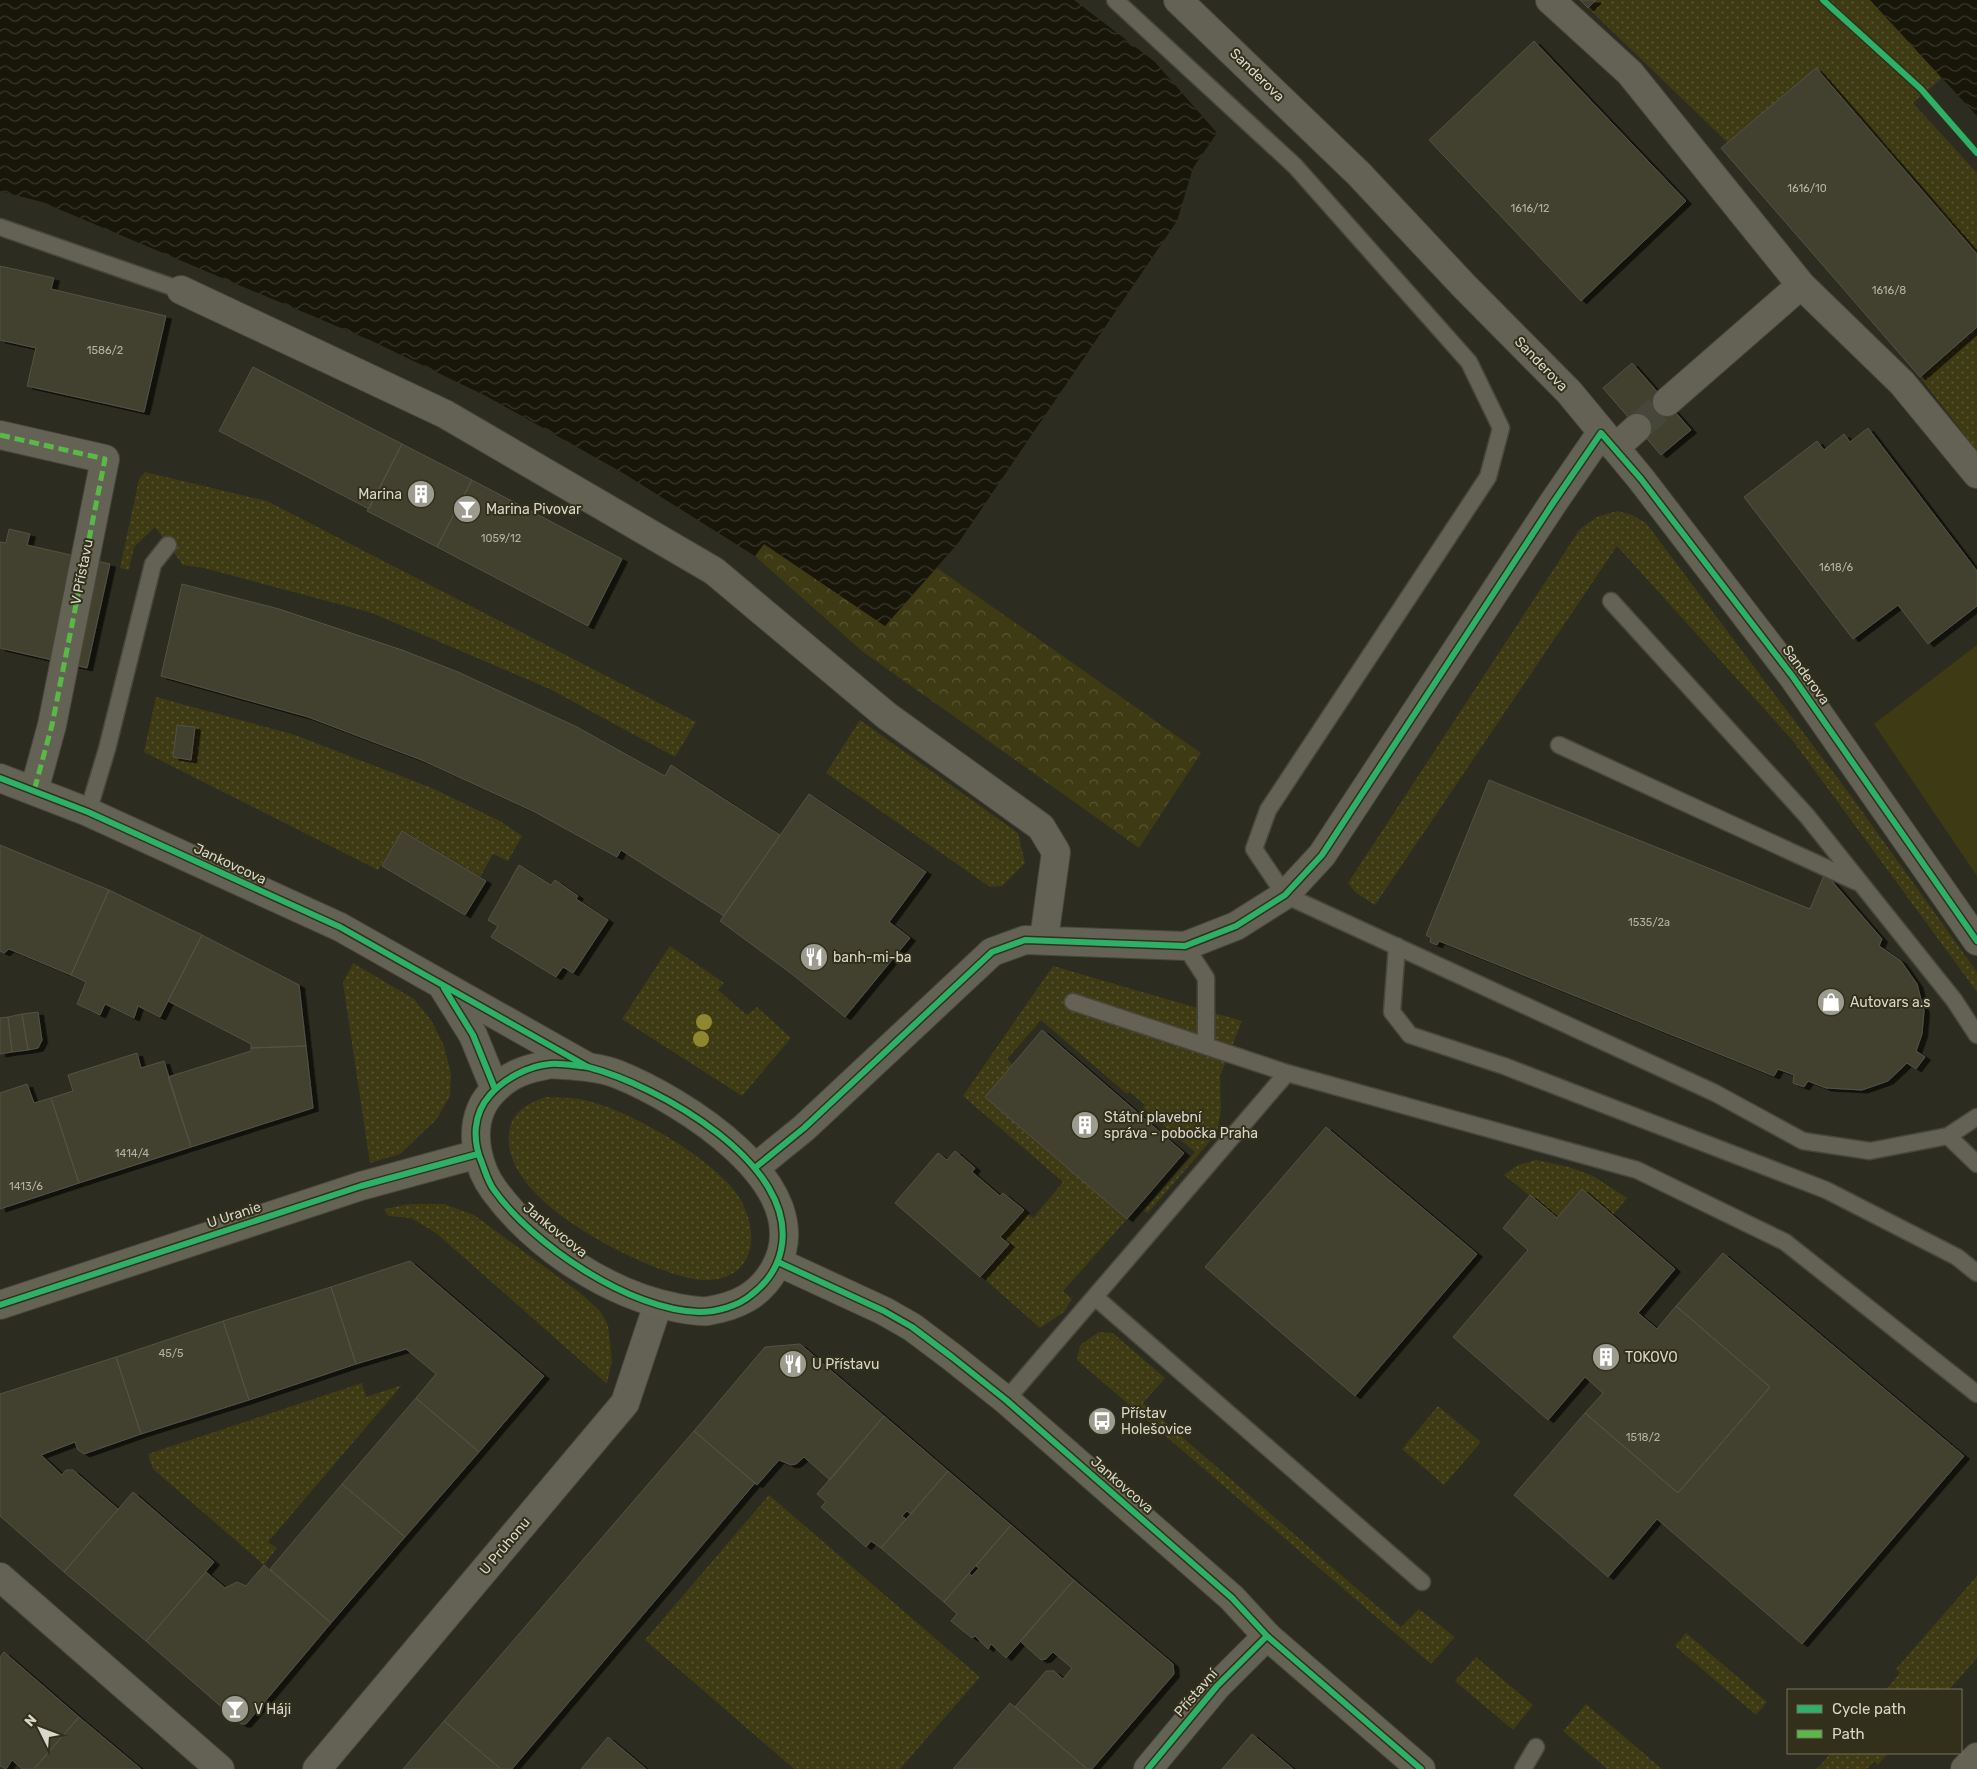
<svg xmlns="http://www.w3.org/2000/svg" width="1977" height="1769" font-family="Rubik,sans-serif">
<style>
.grass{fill:url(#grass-dots);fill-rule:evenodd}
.forest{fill:url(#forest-crowns)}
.park{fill:#3e3a13}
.water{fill:url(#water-waves)}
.building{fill:#43412f;stroke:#525248;filter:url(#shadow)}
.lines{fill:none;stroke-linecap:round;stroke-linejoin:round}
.street-tunnel{stroke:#47463a;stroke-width:28;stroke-dasharray:28 14;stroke-linecap:butt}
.lane-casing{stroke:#48473c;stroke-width:19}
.street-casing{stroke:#48473c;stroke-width:30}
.secondary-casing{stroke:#48473c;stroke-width:30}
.lane{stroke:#636255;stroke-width:16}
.street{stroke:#636255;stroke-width:28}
.secondary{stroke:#656354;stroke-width:28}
.quiet{stroke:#58b947;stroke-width:5;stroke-dasharray:10 5;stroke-linecap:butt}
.cycleway-casing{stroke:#32301b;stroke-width:9}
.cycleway{stroke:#2db169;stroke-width:6}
.tree{fill:#8f8630}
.labels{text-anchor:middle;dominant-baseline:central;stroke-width:4;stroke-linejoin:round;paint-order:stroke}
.number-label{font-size:11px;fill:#b3b2a4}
.street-label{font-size:14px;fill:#d8d7cb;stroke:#32301b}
.poi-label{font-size:14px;fill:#d8d7cb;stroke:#32301b;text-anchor:start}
</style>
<defs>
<pattern id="grass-dots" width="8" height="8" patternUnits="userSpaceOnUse" patternTransform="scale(1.25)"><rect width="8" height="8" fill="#3e3a13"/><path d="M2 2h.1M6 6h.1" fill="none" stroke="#595634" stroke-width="1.8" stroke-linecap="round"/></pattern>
<pattern id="forest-crowns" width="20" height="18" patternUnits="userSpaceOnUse" patternTransform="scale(1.25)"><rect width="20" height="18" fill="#3e3a13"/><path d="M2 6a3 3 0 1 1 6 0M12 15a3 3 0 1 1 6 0" fill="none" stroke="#595634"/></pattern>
<pattern id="water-waves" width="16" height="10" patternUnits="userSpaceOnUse" patternTransform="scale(1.25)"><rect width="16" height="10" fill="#171608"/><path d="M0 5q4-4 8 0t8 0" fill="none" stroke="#38372b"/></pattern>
<filter id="shadow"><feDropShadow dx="5.5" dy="3" stdDeviation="0" flood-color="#0009"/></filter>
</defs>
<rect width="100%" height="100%" fill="#2d2c20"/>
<path class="grass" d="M1596 0H1870L1942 78 1913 103 1977 173V254L1816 68 1728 143 1588 8Z
M1977 327V451L1920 377Z
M145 472 267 501 696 722 675 757 550 689 372 613 204 568 183 565 155 527 134 547 129 570 120 568 139 479Z
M1617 511 1632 515 1646 523 1851 796 1977 972V992L1793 741 1617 546 1375 905 1356 893 1348 883 1580 529 1597 517Z
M156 697 295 735 432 788 500 821 522 836 508 861 493 854 480 877 403 832 378 870 144 752ZM177 725 195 727 191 760 173 757Z
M860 720 1018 833 1025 863 1002 886 990 887 826 773Z
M670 946 724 983 718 990 747 1015 757 1007 791 1038 742 1096 622 1019Z
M353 963 414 999 431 1020 444 1046 451 1074 450 1096 436 1120 400 1154 370 1163 343 983Z
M1053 966 1242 1021 1220 1076 1221 1110 1217 1133 1148 1213 1144 1211 1195 1152 1143 1108 1145 1105 1130 1092 1127 1094 1041 1020 1007 1059 1013 1065 985 1097 1127 1219 1063 1291 1072 1299 1064 1312 1040 1328 981 1276 1009 1245 1000 1237 1024 1210 1033 1218 1063 1182 963 1096Z
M546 1097C558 1098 572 1097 584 1100 629 1110 705 1154 734 1190 755 1216 763 1266 722 1278 706 1283 686 1278 671 1273 621 1256 501 1197 509 1133 511 1112 528 1103 546 1097Z
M1536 1160 1569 1167 1593 1176 1627 1198 1612 1216 1557 1218 1504 1175 1518 1165Z
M409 1204H444L474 1215 579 1292 600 1311 608 1325 612 1360 607 1384 436 1233 411 1218 388 1216 384 1209Z
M1099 1332 1113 1333 1165 1378 1143 1403 1401 1627 1419 1609 1455 1637 1431 1664 1077 1360 1080 1345Z
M362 1383 366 1397 402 1385 268 1542 277 1548 264 1565 153 1469 148 1454Z
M1438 1406 1481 1442 1444 1485 1402 1449Z
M769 1495 980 1677 900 1769H794L645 1640Z
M1977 1576V1658L1949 1690H1886L1900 1673 1896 1669Z
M1686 1633 1767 1702 1756 1715 1675 1646Z
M1476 1657 1533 1705 1513 1730 1455 1681Z
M1586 1704 1662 1769H1607L1563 1731Z
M1831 1753H1888L1878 1765 1874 1761 1867 1769H1817Z"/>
<path class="forest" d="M764 544 885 626 937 568 1201 753 1139 848 862 651 755 556Z"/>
<path class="park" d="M1977 645V876L1874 724Z"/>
<path class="water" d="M0 0H1074L1155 62 1217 133 1193 168 1177 221 959 542 885 626 764 544 755 556 623 473 486 396 372 341 42 202 0 191Z
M1870 0H1977V116Z"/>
<path class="building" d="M1580 0H1596L1588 8Z
M1534 41 1686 201 1581 301 1429 140Z
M1816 68 1977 254V327L1920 377 1721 148Z
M0 266 54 278 51 289 166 316 144 412 27 386 36 348 0 340Z
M1632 363 1691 430 1661 455 1603 388Z
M253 367 402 444 369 509 219 431Z
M1868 428 1977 571V606L1928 644 1898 605 1853 639 1744 497 1817 441 1824 450 1844 434 1850 442Z
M402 444 472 480 437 547 367 511Z
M472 480 622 559 588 626 437 547Z
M9 529 30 534 27 545 110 564 87 668 0 648V542L6 543Z
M182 584 279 609 402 650 458 672 577 727 665 776 671 765 780 835 724 916 621 850 617 857 535 812 424 761 308 717 161 676Z
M177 725 195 727 191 760 173 757Z
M1489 780 1810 909 1825 873 1882 939 1879 946 1901 961 1917 984 1924 1011 1922 1034 1916 1051 1925 1057 1916 1069 1907 1063 1888 1081 1862 1090 1826 1088 1808 1081 1804 1087 1793 1083 1794 1075 1778 1069 1774 1076 1439 941 1437 945 1430 942 1431 938 1426 935Z
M809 794 926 872 889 922 910 938 845 1017 792 974 720 921Z
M402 831 486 881 465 915 382 866Z
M0 845 109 890 71 975 9 949 4 953 0 951Z
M519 865 551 885 555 880 578 896 576 899 608 920 573 973 563 967 556 977 491 937 498 926 488 920Z
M109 890 202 935 160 1017 138 1006 134 1018 105 1004 100 1015 77 1004 86 982 71 975Z
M202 935 299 985 306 1046 251 1048V1044L168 1001Z
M38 1012 42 1040 38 1048 28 1050 22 1014Z
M22 1014 28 1050 12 1052 8 1017Z
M8 1017 12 1052 0 1054V1018Z
M1042 1030 1184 1153 1127 1219 985 1097Z
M306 1046 313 1108 191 1147 168 1077 251 1051V1048Z
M137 1053 141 1068 164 1061 191 1147 79 1183 51 1098 73 1091 68 1075Z
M27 1084 34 1103 51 1098 79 1183 0 1209V1093Z
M1326 1127 1477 1254 1355 1396 1205 1267Z
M955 1151 975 1168 972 1172 1000 1196 1003 1193 1024 1210 1000 1237 1009 1244 980 1277 895 1203 938 1153 947 1160Z
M1582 1189 1675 1269 1638 1313 1657 1329 1676 1306 1770 1387 1678 1493 1585 1413 1603 1393 1585 1377 1548 1420 1453 1337 1528 1250 1503 1228 1530 1195 1557 1218Z
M1723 1253 1964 1456 1802 1644 1657 1519 1608 1577 1514 1495 1585 1413 1678 1493 1770 1387 1676 1306Z
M410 1261 544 1376 479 1452 416 1398 436 1374 406 1349 356 1364 331 1287Z
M331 1287 356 1364 249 1400 223 1321Z
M223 1321 249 1400 141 1434 116 1357Z
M800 1344 884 1416 830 1480 804 1457 796 1464 791 1465 779 1460 757 1485 694 1431 765 1347Z
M116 1357 141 1434 84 1454 78 1450 75 1442 41 1455 62 1475 66 1470H73L118 1509 64 1572 0 1516V1394Z
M416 1398 479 1452 405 1537 342 1484Z
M884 1416 948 1471 911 1514 907 1511 902 1516 906 1519 881 1548 871 1541 866 1547 821 1507 826 1502 817 1494Z
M694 1431 755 1483 512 1769H501L444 1721Z
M948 1471 1011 1525 944 1602 881 1548Z
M342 1484 405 1537 331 1623 270 1569Z
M133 1492 214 1562 146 1641 64 1572Z
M1011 1525 1074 1580 1006 1658 991 1644 988 1649 975 1636 972 1638 951 1621 957 1614 944 1602 969 1573 972 1576 979 1568 976 1566Z
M264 1565 331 1623 246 1724H241L146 1641 206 1572 225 1588 237 1582 246 1586Z
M1074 1580 1173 1664 1174 1674 1092 1769H1087L1015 1707 1046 1671H1054L1063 1679 1072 1668 1053 1652 1046 1659 1041 1660 1020 1641Z
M4 1652 79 1717 34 1769H22L12 1760 6 1769 0 1766V1657Z
M1010 1703 1015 1707 1087 1769H953Z
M79 1717 141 1769H34Z
M444 1721 501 1769H403Z
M1252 1734 1293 1769H1222Z
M608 1737 646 1769H581Z"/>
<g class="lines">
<path class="street-tunnel" d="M1637 428 1667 402"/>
<defs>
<path id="lane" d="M1115 0 1295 166 1469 362 1501 428 1488 477 1268 810 1254 849 1285 895 1715 1093 1803 1141 1870 1151 1948 1136 1977 1117
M0 227 181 290
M1611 601 1807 816 1954 1000 1977 1035
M1559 745 1857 882
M88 812 107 749 153 564 168 545
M1185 946 1206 978V1046
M1397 946 1392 1012 1410 1035 1504 1066 1826 1190 1957 1257 1977 1273
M1073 1002 1287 1073
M1948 1136 1977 1164
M1095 1297 1422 1582
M1006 1400 1287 1073 1637 1170 1785 1242 1977 1394
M1523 1769 1536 1747"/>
<path id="street" d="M1178 0 1359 174 1464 286 1569 392 1641 479 1793 677 1977 941
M1550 0 1630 73 1801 285 1902 383 1977 474
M181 290 445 414 714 571 887 716 1041 827 1056 852 1044 939
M1667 402 1801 285
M0 435 105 459 52 725 34 791
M1615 448 1637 428
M0 778 88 812 340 927 588 1067
M443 987 473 1035 495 1089
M756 1167 804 1128 992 952 1025 940 1185 946 1236 926 1285 895 1322 855 1553 503 1601 433
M0 1577 220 1769
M317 1769 625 1403 658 1304
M1148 1769 1217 1686 1267 1636"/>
<path id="secondary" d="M550 1064C572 1066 596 1066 617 1074 680 1099 823 1186 774 1270 759 1296 737 1306 708 1311 698 1312 689 1310 678 1308 609 1295 536 1247 494 1190 478 1168 470 1135 481 1109 487 1094 505 1078 521 1072 529 1068 540 1067 550 1064Z
M778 1262 884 1311 912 1327 952 1357 1006 1400 1232 1598 1267 1636 1421 1769
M0 1305 361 1186 478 1154
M1965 1769 1977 1757"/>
</defs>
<use href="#lane" class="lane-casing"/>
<use href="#street" class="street-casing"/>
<use href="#secondary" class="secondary-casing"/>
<use href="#lane" class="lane"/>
<use href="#street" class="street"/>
<use href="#secondary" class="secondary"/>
<path class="quiet" d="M0 435 105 459 52 725 34 791"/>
<defs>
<path id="cycleway" d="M1823 0 1921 89 1977 153
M0 778 88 812 340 927 588 1067C657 1085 800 1164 781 1250 777 1269 767 1283 751 1295 738 1306 717 1312 699 1312 630 1310 533 1245 494 1190 488 1182 485 1171 482 1163 472 1140 473 1114 490 1095 504 1079 528 1066 550 1064 562 1063 576 1066 588 1067
M444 988 473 1035 495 1089
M756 1167 804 1128 992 952 1025 940 1185 946 1236 926 1285 895 1322 855 1553 503 1601 433 1641 479 1793 677 1977 941
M778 1262 884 1311 912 1327 952 1357 1006 1400 1232 1598 1267 1636 1421 1769
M0 1305 361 1186 478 1154
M1148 1769 1217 1686 1267 1636"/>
</defs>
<use href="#cycleway" class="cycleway-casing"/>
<use href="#cycleway" class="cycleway"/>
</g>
<g class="tree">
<circle cx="704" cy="1022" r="8"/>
<circle cx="701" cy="1039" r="8"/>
</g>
<defs>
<symbol id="building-disc" viewBox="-11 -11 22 22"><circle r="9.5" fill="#9c9b8f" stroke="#32301b"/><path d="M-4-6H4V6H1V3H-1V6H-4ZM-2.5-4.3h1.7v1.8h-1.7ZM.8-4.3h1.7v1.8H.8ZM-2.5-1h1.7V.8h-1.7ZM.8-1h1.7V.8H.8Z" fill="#fff"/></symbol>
<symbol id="bar-disc" viewBox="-11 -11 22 22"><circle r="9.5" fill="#9c9b8f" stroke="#32301b"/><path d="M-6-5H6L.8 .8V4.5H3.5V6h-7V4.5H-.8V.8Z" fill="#fff"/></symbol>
<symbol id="restaurant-disc" viewBox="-11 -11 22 22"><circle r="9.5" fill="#9c9b8f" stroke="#32301b"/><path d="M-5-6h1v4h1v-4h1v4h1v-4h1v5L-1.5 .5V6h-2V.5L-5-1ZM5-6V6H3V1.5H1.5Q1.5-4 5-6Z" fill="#fff"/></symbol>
<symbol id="shop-disc" viewBox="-11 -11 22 22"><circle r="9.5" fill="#9c9b8f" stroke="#32301b"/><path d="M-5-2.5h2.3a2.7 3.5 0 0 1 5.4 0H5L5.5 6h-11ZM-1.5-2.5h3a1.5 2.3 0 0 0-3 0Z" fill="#fff"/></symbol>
<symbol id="bus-disc" viewBox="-11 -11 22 22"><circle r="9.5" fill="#9c9b8f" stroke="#32301b"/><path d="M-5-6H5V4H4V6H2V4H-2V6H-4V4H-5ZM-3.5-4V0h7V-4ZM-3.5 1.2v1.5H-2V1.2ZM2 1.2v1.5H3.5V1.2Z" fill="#fff"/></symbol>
</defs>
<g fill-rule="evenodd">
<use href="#building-disc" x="405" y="478" width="32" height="32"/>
<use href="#bar-disc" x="451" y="493" width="32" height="32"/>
<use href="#restaurant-disc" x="798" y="941" width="32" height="32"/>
<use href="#shop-disc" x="1815" y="986" width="32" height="32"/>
<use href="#building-disc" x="1069" y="1109" width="32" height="32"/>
<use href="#building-disc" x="1590" y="1341" width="32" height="32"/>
<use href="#restaurant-disc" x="777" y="1348" width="32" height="32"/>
<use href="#bus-disc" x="1086" y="1405" width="32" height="32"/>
<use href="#bar-disc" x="219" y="1693" width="32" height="32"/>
</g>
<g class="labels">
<g class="number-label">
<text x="1807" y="188">1616/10</text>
<text x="1530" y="208">1616/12</text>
<text x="1889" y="290">1616/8</text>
<text x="105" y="350">1586/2</text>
<text x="501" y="538">1059/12</text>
<text x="1836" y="567">1618/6</text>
<text x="1649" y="922">1535/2a</text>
<text x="132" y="1153">1414/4</text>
<text x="26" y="1186">1413/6</text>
<text x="171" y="1353">45/5</text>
<text x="1643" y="1437">1518/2</text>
</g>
<g class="street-label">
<text transform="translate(1257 75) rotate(44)">Sanderova</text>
<text transform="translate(1541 364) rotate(46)">Sanderova</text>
<text transform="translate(82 572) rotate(-79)">V Přístavu</text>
<text transform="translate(1806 675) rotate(54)">Sanderova</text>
<text transform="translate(230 864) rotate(25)">Jankovcova</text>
<text transform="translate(234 1215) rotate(-18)">U Uranie</text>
<text transform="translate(555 1230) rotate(39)">Jankovcova</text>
<text transform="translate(1122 1485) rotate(41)">Jankovcova</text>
<text transform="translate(505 1546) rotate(-50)">U Průhonu</text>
<text transform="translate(1196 1693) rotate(-49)">Přístavní</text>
</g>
<g class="poi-label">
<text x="402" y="494" text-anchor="end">Marina</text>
<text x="486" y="509">Marina Pivovar</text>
<text x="833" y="957">banh-mi-ba</text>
<text x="1850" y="1002">Autovars a.s</text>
<text x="1104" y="1117">Státní plavební<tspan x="1104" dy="16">správa - pobočka Praha</tspan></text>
<text x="1625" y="1357">TOKOVO</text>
<text x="812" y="1364">U Přístavu</text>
<text x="1121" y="1413">Přístav<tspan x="1121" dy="16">Holešovice</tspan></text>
<text x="254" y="1709">V Háji</text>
</g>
</g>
<rect x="1787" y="1689" width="175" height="65" fill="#32301b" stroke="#747361"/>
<rect x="1797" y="1705" width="25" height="8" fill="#2db169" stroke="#747361"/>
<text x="1832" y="1714" font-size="15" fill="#d8d7cb">Cycle path</text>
<rect x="1797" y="1730" width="25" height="8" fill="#58b947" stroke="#747361"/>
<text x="1832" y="1739" font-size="15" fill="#d8d7cb">Path</text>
<g transform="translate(40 1729) rotate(312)" stroke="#32301b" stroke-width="4" paint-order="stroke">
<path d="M0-4L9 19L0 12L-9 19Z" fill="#d8d7cb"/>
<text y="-8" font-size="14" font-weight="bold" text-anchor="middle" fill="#d8d7cb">N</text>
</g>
</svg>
